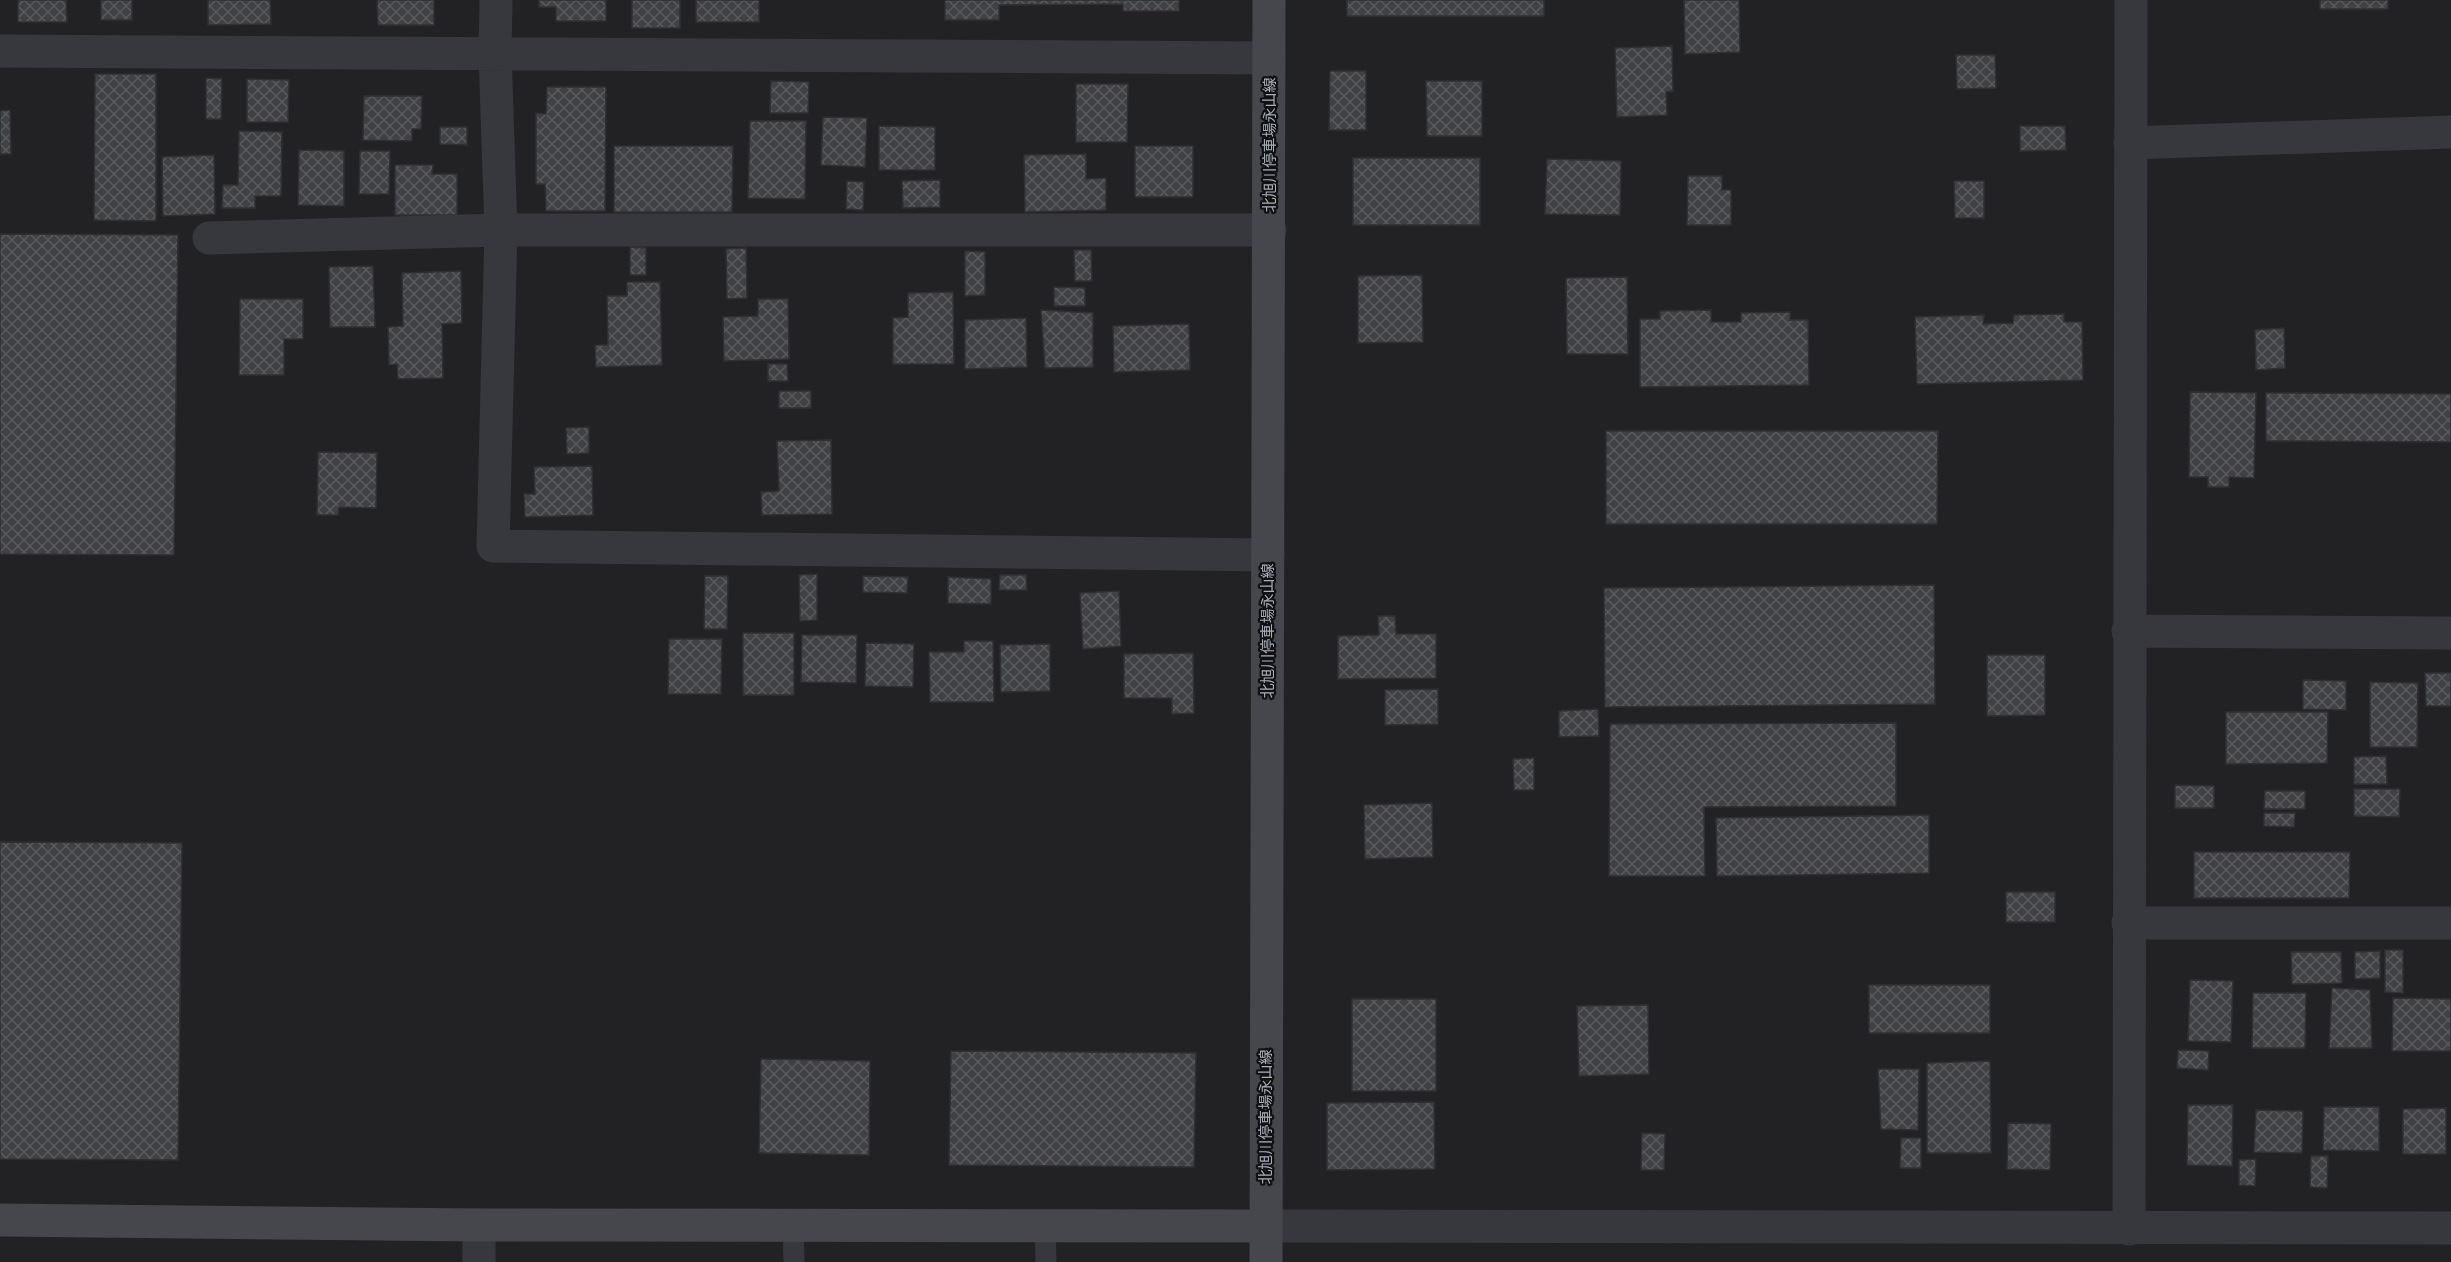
<svg xmlns="http://www.w3.org/2000/svg" width="2451" height="1262" font-family="'Fira Sans','Noto Sans JP',sans-serif">
<style>
.built{fill:#222225}
.building{fill:url(#building-cross-hatch);stroke:#303034;stroke-width:1.5}
.lines{fill:none;stroke-linecap:round;stroke-linejoin:round}
.lane{stroke:#37383d;stroke-width:21}
.street{stroke:#37383d;stroke-width:33}
.secondary{stroke:#45474d;stroke-width:33}
.labels{text-anchor:middle;dominant-baseline:central;stroke-width:4.5;stroke-linejoin:round;paint-order:stroke}
.street-label{font-size:15px;fill:#a8adb8;stroke:#111113}
</style>
<defs>
<pattern id="building-cross-hatch" width="8" height="8" patternUnits="userSpaceOnUse" patternTransform="scale(1.5)"><rect width="8" height="8" fill="#404145"/><path d="M0 0l8 8M0 8l8-8" fill="none" stroke="#595a5e"/></pattern>
</defs>
<rect width="100%" height="100%" fill="#161618"/>
<path class="built" d="M0 0H2451V1262H0Z"/>
<path class="building" d="M18 0H66L67 22H18Z
M101 0H132V20H101Z
M208 0H270L271 24 208 25Z
M377 0H434V25H378Z
M539 0H606V21H556V7H539Z
M632 0H680V28H632Z
M696 0H759V22H696Z
M945 0H1179V11H1123V4L999 5V20H945Z
M1347 0H1544V16H1347Z
M1684 0H1739L1740 52 1685 54Z
M2320 0H2388V9H2320Z
M1672 46 1673 91 1666 92 1667 115 1617 117 1615 48Z
M1956 55H1995L1996 88 1957 89Z
M1330 71H1366V130H1329Z
M95 74H156V221L94 220Z
M206 78 222 79 221 119H206Z
M247 79 289 80 288 122H247Z
M771 81 809 82 808 113H770Z
M1426 81H1482V136H1427Z
M1076 84H1128L1127 142H1076Z
M547 87H606L605 211H546L545 184H536V113L546 114Z
M364 96H422L421 129H412V141L363 140Z
M10 110 11 154H0V111Z
M823 117 867 118 865 167 821 165Z
M750 121H806L805 199 748 198Z
M879 126 935 127V170H879Z
M2020 126H2065L2066 150 2020 151Z
M440 127H467V145L440 144Z
M239 131 282 132 281 196H255V208H222L223 185H238Z
M614 146H733L732 212H614Z
M1135 146H1193V197H1135Z
M299 150 344 151V206L298 205Z
M360 151H390L389 194H359Z
M1086 154V179L1106 178V210L1025 212 1024 155Z
M214 155 215 214 163 216 162 157Z
M1353 158H1480V225H1353Z
M1547 159 1621 161 1620 215 1545 214Z
M395 165H433L432 174H457V215H395Z
M1688 176H1722V190H1731V225H1687Z
M940 180V207L903 208 902 181Z
M847 181 864 182 863 210 846 209Z
M1954 181H1984V218H1955Z
M0 234 178 235 174 555 0 554Z
M630 247 646 248V275H630Z
M746 248 747 298 727 299 726 249Z
M1074 250H1091L1092 281H1075Z
M965 251 985 252V295L965 296Z
M373 266 375 327H330L329 267Z
M461 271 462 323 442 324 443 378 398 379 397 364 389 365 388 327 403 326 402 273Z
M1422 275 1423 342 1358 343V276Z
M1627 277 1628 354H1567L1566 278Z
M627 282H660L662 365 596 367 595 345H608L607 296H627Z
M1054 287 1085 288V306H1054Z
M953 292 954 364H893V318L908 317V293Z
M240 299H303V339H284V375H239Z
M758 299H788L789 359 724 361 723 317 758 316Z
M1041 310 1093 313V367L1045 368Z
M1711 310V322H1741V313L1790 312V320H1808L1809 385 1640 387V319H1660V311Z
M2064 314V322H2082L2083 380 1917 384 1915 317 1984 315 1983 324 2013 323 2014 315Z
M1026 318 1027 367 965 369V320Z
M1189 324 1190 370 1114 372 1113 326Z
M2284 328 2285 368 2256 370 2255 330Z
M768 364H787L788 381H768Z
M779 391H811V408H779Z
M2190 392 2256 393 2254 478 2229 477V487H2208V477H2189Z
M2266 393 2451 394V442L2266 441Z
M589 427V453L567 454 566 428Z
M1606 431H1938L1937 524H1606Z
M831 440 832 514 762 515 761 492 779 491 777 441Z
M318 452 377 453 376 508 339 507 338 515H317Z
M592 466 593 515 525 517 524 494H535L534 467Z
M817 574V620L800 621 799 575Z
M1000 575H1026L1027 590H999Z
M705 576H728L727 629H704Z
M863 576 908 577 907 593 863 592Z
M948 577 991 579V604L948 603Z
M1934 585 1935 704 1605 707 1604 588Z
M1119 591 1121 646 1083 649 1080 593Z
M1378 616H1395L1396 634H1436V678L1338 679V636L1379 635Z
M743 633H794V695H743Z
M802 635H857L856 683 801 682Z
M669 639H722L721 694H668Z
M964 641H993L994 702H930L929 652H964Z
M866 643 914 644 913 687 865 686Z
M1050 644V691L1001 692 1000 645Z
M1193 653 1194 713 1172 714V698H1124V654Z
M1987 655H2045V715L1987 716Z
M2425 673H2451V706H2426Z
M2303 680 2346 681V710L2303 709Z
M2370 682 2418 683 2417 747H2370Z
M1438 689V724L1385 725V690Z
M1598 709 1599 736 1559 737V711Z
M2226 712H2328L2327 763 2226 764Z
M1896 723V806L1704 807 1705 876H1609L1610 724Z
M2386 756 2387 784H2354V757Z
M1534 758V790H1514L1513 759Z
M2175 785 2214 786V808H2175Z
M2354 789H2400L2399 817 2354 816Z
M2265 791H2305V809H2264Z
M1432 803 1433 857 1365 859 1364 805Z
M2264 813H2295L2294 827 2264 826Z
M1929 815V873L1717 876 1716 818Z
M0 842 182 843 178 1160 0 1159Z
M2194 852H2350L2349 898H2194Z
M2006 892H2055V922H2006Z
M2385 950H2403V993L2385 992Z
M2380 951V978L2355 979V952Z
M2291 952H2341L2342 983 2292 984Z
M2190 980 2233 981 2231 1042 2188 1041Z
M1869 985H1990V1033H1869Z
M2332 988 2370 990 2372 1048H2329Z
M2253 993H2306L2305 1048H2252Z
M2393 998 2451 999V1051H2392Z
M1352 999H1436V1091H1352Z
M1648 1005 1649 1074 1579 1076 1577 1006Z
M2178 1050 2209 1051 2208 1070 2177 1068Z
M951 1051 1196 1053 1194 1167 949 1165Z
M761 1059 870 1061 869 1155 759 1153Z
M1990 1061 1991 1153H1927V1063Z
M1878 1069H1919L1918 1130 1881 1129Z
M1434 1102 1435 1169 1327 1170V1103Z
M2188 1105H2233L2232 1166 2187 1165Z
M2324 1107H2379V1151L2323 1150Z
M2446 1108V1154H2403V1109Z
M2256 1110 2303 1111 2302 1153 2254 1152Z
M2008 1123 2051 1124 2050 1170 2007 1169Z
M1642 1133 1665 1134 1664 1170H1641Z
M1901 1138H1921V1168H1900Z
M2311 1156H2328L2327 1188 2310 1187Z
M2256 1159 2255 1186 2239 1185V1160Z"/>
<g class="lines">
<path class="lane" d="M793 1225 794 1262
M1045 1225 1046 1262"/>
<path class="street" d="M496 0 495 54 501 230 493 546 1268 555
M0 51 1269 58
M2130 143 2451 132
M209 238 501 230H1270
M2128 631 2451 633
M2128 923H2451
M1265 1226 2451 1228
M2129 1229 2131 0
M479 1262V1225"/>
<path class="secondary" d="M0 1220 479 1225 1265 1226
M1266 1262 1269 0"/>
</g>
<g class="labels">
<g class="street-label">
<text transform="translate(1270 145) rotate(-90)">北旭川停車場永山線</text>
<text transform="translate(1268 631) rotate(-90)">北旭川停車場永山線</text>
<text transform="translate(1266 1117) rotate(-90)">北旭川停車場永山線</text>
</g>
</g>
</svg>
